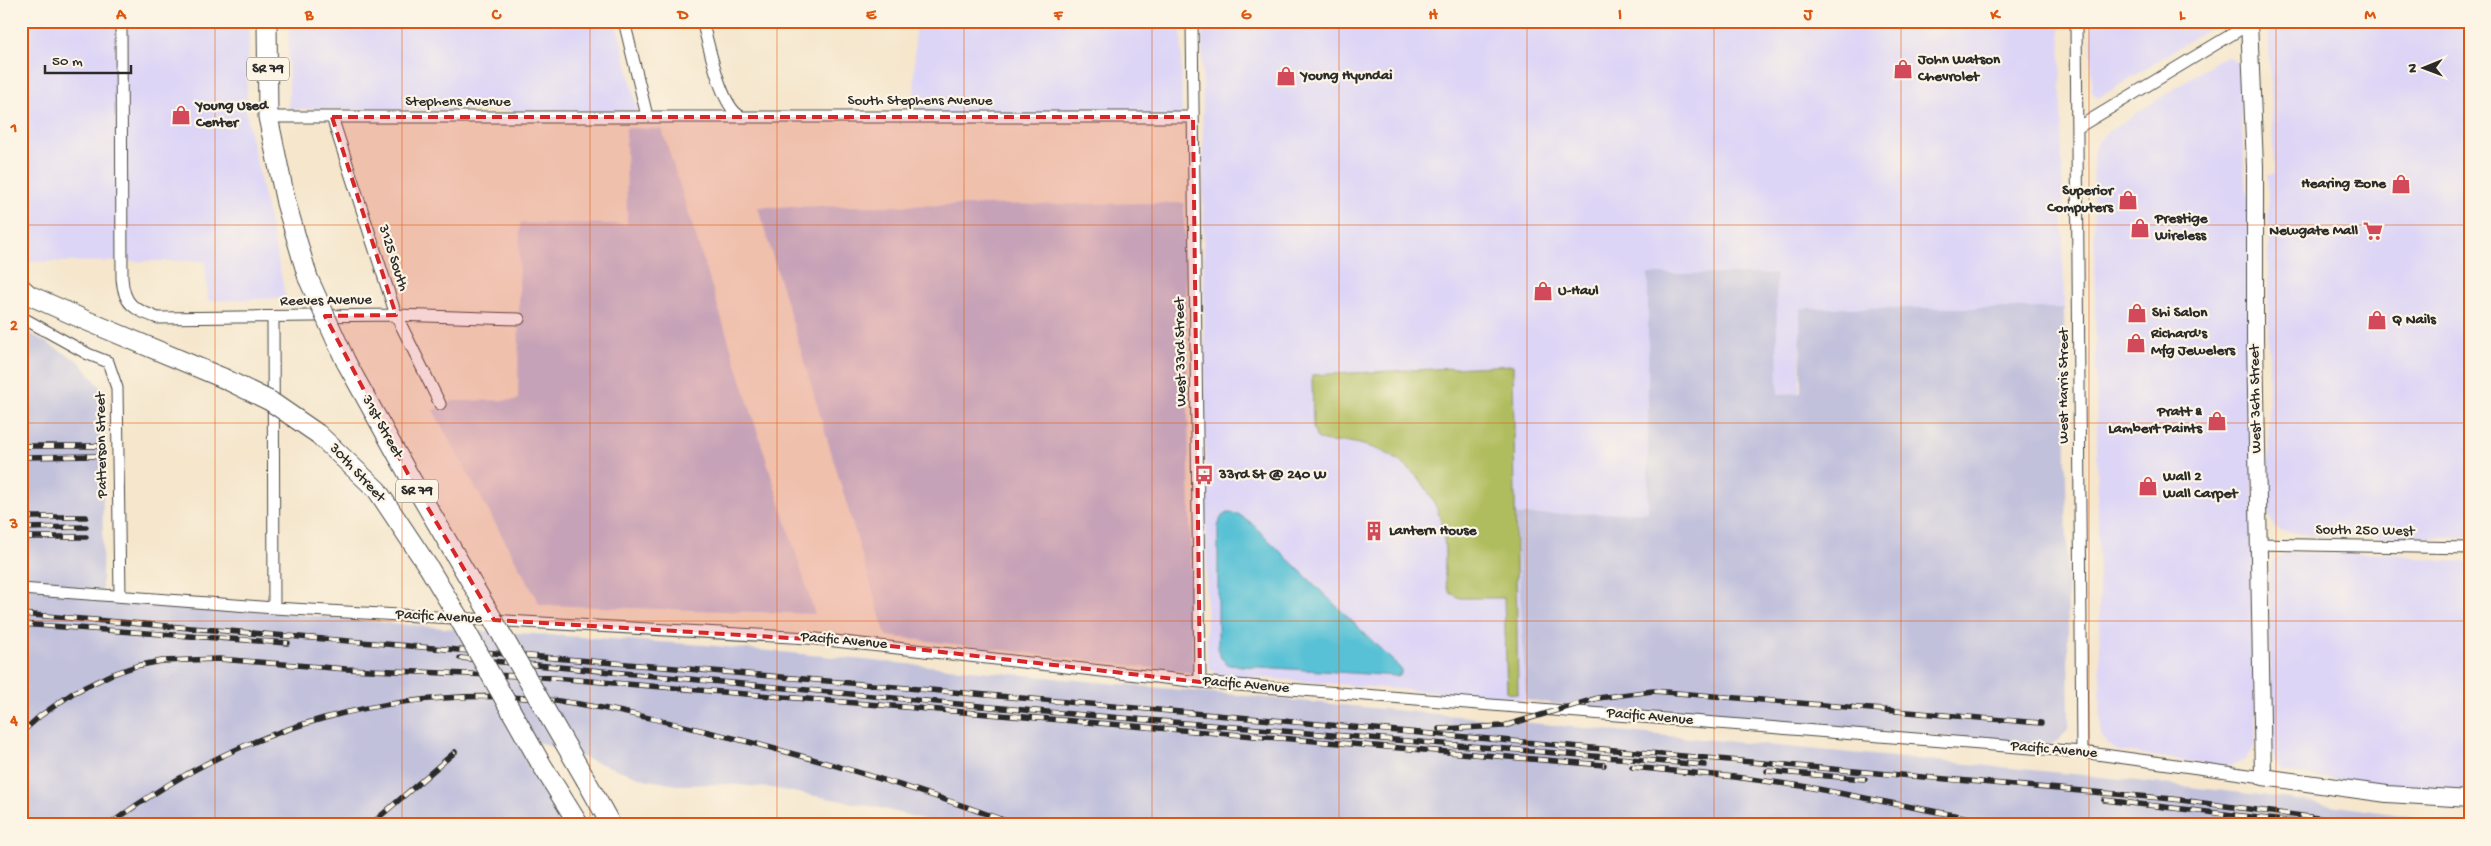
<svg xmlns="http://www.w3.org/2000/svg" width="2491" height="846" font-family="'Gochi Hand',sans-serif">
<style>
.built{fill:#ddd5f6}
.industrial{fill:#c2c1dc}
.green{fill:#b0bd5f;stroke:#6e7445}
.water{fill:#59c1d5;stroke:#427680}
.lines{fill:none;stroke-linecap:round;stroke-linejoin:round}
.street-casing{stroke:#494743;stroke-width:13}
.secondary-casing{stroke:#494743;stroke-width:18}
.primary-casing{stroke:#494743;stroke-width:21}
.street{stroke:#fff;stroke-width:11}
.secondary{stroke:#fff;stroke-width:16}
.primary{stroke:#fff;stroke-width:19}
.rail-casing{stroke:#2b2b2b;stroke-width:5.5}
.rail{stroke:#fcf5e5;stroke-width:4;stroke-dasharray:11;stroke-linecap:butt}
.primary-bridge-casing{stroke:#494743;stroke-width:21;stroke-linecap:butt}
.primary-bridge{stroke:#fff;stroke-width:19}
.marked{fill:#d62828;fill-opacity:0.2;stroke:#d62828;stroke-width:4;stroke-dasharray:10 6;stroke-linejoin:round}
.grid{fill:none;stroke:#df570e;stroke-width:1;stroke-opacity:0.55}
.labels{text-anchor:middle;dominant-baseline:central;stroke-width:4.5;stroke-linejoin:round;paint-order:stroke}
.shield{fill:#fcf5e5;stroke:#6a6863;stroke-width:1}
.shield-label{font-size:14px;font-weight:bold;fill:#2b2b2b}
.poi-label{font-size:15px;font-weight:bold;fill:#2b2b2b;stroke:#fcf5e5;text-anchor:start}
.street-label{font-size:15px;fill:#2b2b2b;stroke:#fcf5e5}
.neatline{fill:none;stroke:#df570e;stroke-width:2}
.grid-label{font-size:16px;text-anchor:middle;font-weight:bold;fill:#df570e}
</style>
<rect width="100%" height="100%" fill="#fcf5e5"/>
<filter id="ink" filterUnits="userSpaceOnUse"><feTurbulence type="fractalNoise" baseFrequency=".02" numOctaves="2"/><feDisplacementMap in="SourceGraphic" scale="10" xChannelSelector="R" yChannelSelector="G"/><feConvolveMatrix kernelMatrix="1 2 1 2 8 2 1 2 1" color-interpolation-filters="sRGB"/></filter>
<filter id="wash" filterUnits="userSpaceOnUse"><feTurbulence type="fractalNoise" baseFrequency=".0096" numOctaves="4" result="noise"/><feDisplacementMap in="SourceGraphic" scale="20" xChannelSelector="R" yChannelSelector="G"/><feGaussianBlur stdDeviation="1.12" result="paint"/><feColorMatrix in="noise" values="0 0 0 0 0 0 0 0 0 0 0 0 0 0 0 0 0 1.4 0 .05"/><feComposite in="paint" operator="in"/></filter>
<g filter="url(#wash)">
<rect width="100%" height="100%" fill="#f5e6cc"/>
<path class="built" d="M21 21H250L246 113 286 298 208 301 205 261 21 262Z
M288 21H616L638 111 289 109Z
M915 21H1181L1182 118 914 116Z
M1202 21H2060L2064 308H1801L1799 393 1777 394 1775 274H1648V512L1516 515 1526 700 1218 674 1210 669 1207 661Z
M2091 21H2220L2099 98 2094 95 2092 91Z
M2268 21H2470V538L2315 536 2279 530 2273 525 2269 516 2268 176 2274 173Z
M2226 57 2232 58 2239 65 2245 182 2249 199 2256 744 2246 760 2228 767 2119 751 2107 744 2101 735 2093 154 2098 142 2106 133 2218 60Z
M2289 553H2386L2441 561H2470V793L2414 790 2283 772 2276 765 2271 751 2269 577 2272 563 2279 556Z"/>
<path class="industrial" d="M626 128 662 129 815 614 540 605 433 410 454 401 518 400 520 223 627 224Z
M1184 203 1193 673 886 636 758 207Z
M1648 274H1776L1778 394 1801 393 1800 308H2064L2069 718 2068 729 2059 740 2049 745 1581 707 1526 700 1516 515 1648 512Z
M21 328 80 362 104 392 102 596 454 629 705 645 2084 775 2268 796 2470 825H945L876 807 771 788 726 784 677 785 648 780 514 734 563 825H21Z"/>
<path class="green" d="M1513 365 1518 694 1507 693 1504 598H1460L1450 593C1443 582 1445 568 1445 556 1445 517 1431 484 1399 461 1384 450 1366 445 1349 442 1337 441 1326 445 1316 437L1313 426 1312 375Z"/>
<path class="water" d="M1227 513 1238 514 1250 522 1401 669V674L1397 676 1229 665 1221 658 1218 648V527L1221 517Z"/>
</g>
<g filter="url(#ink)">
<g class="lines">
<defs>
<path id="street" d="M121 21 122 278C124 306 134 309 158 318L396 315 519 319
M624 21 647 116
M702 21C709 44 720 105 740 116
M1192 21 1200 682
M2076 21 2082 752
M268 117H1193
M332 117 396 315 440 404
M2077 128 2249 24
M21 317 88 354 108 362 117 388 120 596
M273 317 274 608
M2259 544 2470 548
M21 589 274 608 808 638 1200 682 2082 752 2263 777"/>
<path id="secondary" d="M2249 21 2255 166V338L2263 777 2387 794 2470 799"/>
<path id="primary" d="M267 21 268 117 286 203 308 278
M21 288 29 295 85 320 223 378
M346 362 408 474 492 618
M318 434 377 490 429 568 457 615
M540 762 579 825
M586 780 611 825"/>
</defs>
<use href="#street" class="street-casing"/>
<use href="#secondary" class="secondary-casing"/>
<use href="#primary" class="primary-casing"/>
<use href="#street" class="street"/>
<use href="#secondary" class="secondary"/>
<use href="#primary" class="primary"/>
<defs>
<path id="rail" d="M21 446H102
M21 457 102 456
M21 517H86
M21 528 86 527
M21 537H86
M21 614 724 672 2173 799 2370 825
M21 624 288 643
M460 658 1035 711 1705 765
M1439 729 1504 726 1598 698 1653 691 2041 723
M21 733 40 716 73 693 110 675 136 666 162 661 219 659 346 669 542 677 1604 765
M1632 767 1735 777 1802 786 2006 825
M1767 771 1865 779
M2104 800 2319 825
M109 825C239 726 397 682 559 701 619 709 679 725 737 739 832 763 925 791 1017 825
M370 825 455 752"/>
</defs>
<use href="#rail" class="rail-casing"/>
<use href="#rail" class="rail"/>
<defs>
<path id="primary-bridge" d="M308 278 346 362
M223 378 270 401 318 434
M457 615 540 762
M492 618 586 780"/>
</defs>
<use href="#primary-bridge" class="primary-bridge-casing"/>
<use href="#primary-bridge" class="primary-bridge"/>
</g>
</g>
<path class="marked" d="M332 117H1193L1200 682 856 642 494 620 408 474 325 316 396 315Z"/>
<path class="grid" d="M215 21V825M402 21V825M590 21V825M777 21V825M964 21V825M1152 21V825M1339 21V825M1527 21V825M1714 21V825M1901 21V825M2089 21V825M2276 21V825M21 225H2470M21 423H2470M21 621H2470"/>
<defs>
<symbol id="shop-bare" viewBox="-9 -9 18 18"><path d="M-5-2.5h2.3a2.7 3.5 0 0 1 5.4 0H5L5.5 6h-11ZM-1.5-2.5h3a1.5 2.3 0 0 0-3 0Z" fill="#d1495b" stroke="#fcf5e5" stroke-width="2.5" paint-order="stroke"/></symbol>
<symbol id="supermarket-bare" viewBox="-9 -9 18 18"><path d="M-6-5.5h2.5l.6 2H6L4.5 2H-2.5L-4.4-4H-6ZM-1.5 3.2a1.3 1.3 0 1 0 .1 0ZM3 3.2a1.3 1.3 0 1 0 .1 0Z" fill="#d1495b" stroke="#fcf5e5" stroke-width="2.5" paint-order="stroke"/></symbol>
<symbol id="bus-bare" viewBox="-9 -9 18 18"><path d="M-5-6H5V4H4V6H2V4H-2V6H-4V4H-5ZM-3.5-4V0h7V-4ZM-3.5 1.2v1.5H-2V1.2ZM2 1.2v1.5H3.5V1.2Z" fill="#d1495b" stroke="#fcf5e5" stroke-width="2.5" paint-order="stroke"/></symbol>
<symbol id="building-bare" viewBox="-9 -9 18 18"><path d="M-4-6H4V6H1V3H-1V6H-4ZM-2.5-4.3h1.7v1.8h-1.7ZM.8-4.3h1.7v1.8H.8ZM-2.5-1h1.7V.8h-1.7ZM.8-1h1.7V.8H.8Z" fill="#d1495b" stroke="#fcf5e5" stroke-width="2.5" paint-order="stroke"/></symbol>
</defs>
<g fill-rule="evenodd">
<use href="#shop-bare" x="1889" y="55" width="28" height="28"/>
<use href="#shop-bare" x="1272" y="62" width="28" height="28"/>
<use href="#shop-bare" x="167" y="101" width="28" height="28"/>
<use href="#shop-bare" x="2387" y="170" width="28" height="28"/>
<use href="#shop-bare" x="2114" y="186" width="28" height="28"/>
<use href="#shop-bare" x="2126" y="214" width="28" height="28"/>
<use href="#supermarket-bare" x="2359" y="217" width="28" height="28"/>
<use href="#shop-bare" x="1529" y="277" width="28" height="28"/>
<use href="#shop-bare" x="2123" y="299" width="28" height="28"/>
<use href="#shop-bare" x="2363" y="306" width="28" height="28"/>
<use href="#shop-bare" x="2122" y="329" width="28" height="28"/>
<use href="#shop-bare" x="2203" y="407" width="28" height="28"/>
<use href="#bus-bare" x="1190" y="461" width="28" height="28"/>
<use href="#shop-bare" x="2134" y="472" width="28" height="28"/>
<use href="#building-bare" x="1360" y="517" width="28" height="28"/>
</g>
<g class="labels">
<g class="shield">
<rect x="247" y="57.5" width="42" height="23" rx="4"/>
<rect x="396" y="479.5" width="42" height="23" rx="4"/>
</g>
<g class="shield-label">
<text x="268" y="69">SR 79</text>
<text x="417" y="491">SR 79</text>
</g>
<g class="poi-label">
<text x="1918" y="60">John Watson<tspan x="1918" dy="17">Chevrolet</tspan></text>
<text x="1301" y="76">Young Hyundai</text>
<text x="196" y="106">Young Used<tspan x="196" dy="17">Center</tspan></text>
<text x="2386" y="184" text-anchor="end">Hearing Zone</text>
<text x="2113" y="191" text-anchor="end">Superior<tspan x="2113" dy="17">Computers</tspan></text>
<text x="2155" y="219">Prestige<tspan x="2155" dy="17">Wireless</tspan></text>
<text x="2358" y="231" text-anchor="end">Newgate Mall</text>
<text x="1558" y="291">U-Haul</text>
<text x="2152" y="313">Shi Salon</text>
<text x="2392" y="320">Q Nails</text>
<text x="2151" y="334">Richard's<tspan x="2151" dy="17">Mfg Jewelers</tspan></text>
<text x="2202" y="412" text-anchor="end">Pratt &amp;<tspan x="2202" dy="17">Lambert Paints</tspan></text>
<text x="1219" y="475">33rd St @ 240 W</text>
<text x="2163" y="477">Wall 2<tspan x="2163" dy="17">Wall Carpet</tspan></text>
<text x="1389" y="531">Lantern House</text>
</g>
<g class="street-label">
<text x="920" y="101">South Stephens Avenue</text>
<text x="458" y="102">Stephens Avenue</text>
<text transform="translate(393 258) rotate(72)">3125 South</text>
<text transform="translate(326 301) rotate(-1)">Reeves Avenue</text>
<text transform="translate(1181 352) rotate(-91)">West 33rd Street</text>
<text transform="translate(2064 386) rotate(-90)">West Harris Street</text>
<text transform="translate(2256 399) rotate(-91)">West 36th Street</text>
<text transform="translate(382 427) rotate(61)">31st Street</text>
<text transform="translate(102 445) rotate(-91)">Patterson Street</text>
<text transform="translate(357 473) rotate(47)">30th Street</text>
<text transform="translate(2365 531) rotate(1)">South 250 West</text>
<text transform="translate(439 617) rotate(3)">Pacific Avenue</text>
<text transform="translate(844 641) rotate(5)">Pacific Avenue</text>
<text transform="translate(1246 685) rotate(5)">Pacific Avenue</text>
<text transform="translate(1650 717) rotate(5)">Pacific Avenue</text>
<text transform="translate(2054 750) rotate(5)">Pacific Avenue</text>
</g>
</g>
<rect width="2491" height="846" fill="none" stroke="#fcf5e5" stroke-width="55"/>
<g transform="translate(2424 68) rotate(269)" stroke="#fcf5e5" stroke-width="4" paint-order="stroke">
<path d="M0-4L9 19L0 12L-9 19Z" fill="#2b2b2b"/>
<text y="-8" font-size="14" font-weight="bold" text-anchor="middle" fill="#2b2b2b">N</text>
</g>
<path d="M45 65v8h86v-8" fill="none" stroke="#2b2b2b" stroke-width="2.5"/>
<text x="52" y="65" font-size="15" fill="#2b2b2b" stroke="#fcf5e5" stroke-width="4" paint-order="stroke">50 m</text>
<rect x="28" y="28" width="2436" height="790" class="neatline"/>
<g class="grid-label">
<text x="121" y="19">A</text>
<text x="309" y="19">B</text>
<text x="496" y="19">C</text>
<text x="683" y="19">D</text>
<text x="871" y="19">E</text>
<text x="1058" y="19">F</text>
<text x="1246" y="19">G</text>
<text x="1433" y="19">H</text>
<text x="1620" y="19">I</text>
<text x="1808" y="19">J</text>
<text x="1995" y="19">K</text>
<text x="2182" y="19">L</text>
<text x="2370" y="19">M</text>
<text x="14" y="132">1</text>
<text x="14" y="330">2</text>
<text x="14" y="528">3</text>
<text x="14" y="725">4</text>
</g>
</svg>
